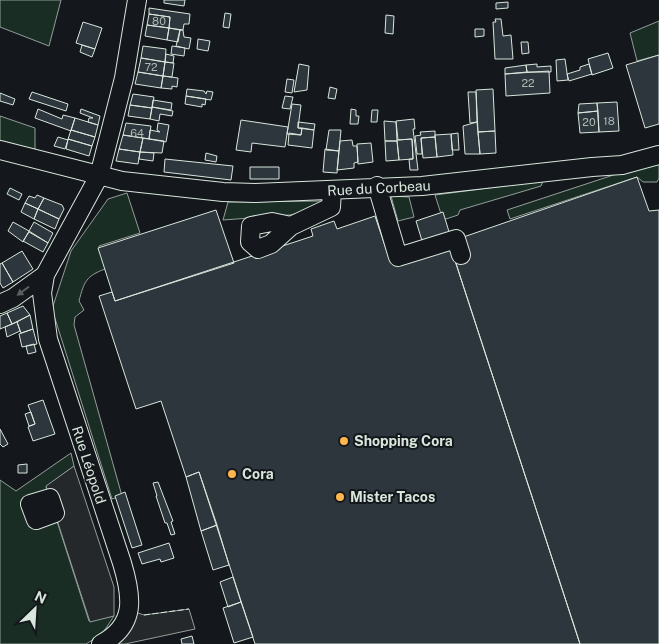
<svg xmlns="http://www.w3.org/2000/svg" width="659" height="644" font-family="'Public Sans',sans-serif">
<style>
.green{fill:#1a2d24;stroke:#939e99}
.parking{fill:#24282b;stroke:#939e99}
.building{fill:#2c363c;stroke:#d8e6dc}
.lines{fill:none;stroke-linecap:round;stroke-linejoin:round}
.minor-casing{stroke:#d8e6dc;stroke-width:20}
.minor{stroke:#14181c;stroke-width:18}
.fence{stroke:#d8e6dc;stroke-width:1;stroke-dasharray:6 2.5;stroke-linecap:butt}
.oneway{fill:#59605f}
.poi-dot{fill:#ffb74d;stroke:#14181c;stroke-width:2}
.labels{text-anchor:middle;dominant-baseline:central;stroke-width:4;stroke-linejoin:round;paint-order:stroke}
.number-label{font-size:11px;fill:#adbab4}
.street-label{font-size:14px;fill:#d8e6dc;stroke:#14181c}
.poi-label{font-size:14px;font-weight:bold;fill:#d8e6dc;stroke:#14181c;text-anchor:start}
</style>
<rect width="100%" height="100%" fill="#14181c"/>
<path class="green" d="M0 0H61L49 46 0 27Z
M659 21V55L637 61 630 33Z
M0 116 35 128V149L0 143Z
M659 160V178L657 182H643L637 177 510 219 507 210Z
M543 181 541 186 460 210 458 215 446 219 442 217 435 195Z
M127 193 140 233 99 246 105 269C86 276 84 282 79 301L84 310 75 317 74 325 122 496 112 499 52 309 71 251 108 199Z
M391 196 409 197 414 217 398 221Z
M322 201 321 208 290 215 223 220 228 202Z
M71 453 74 466 46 487 89 621 114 616 102 634 86 644H0V480L16 491Z"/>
<path class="parking" d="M74 466 114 587V616L90 622 46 486Z
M189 609 195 629 125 644H114L135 612 144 615Z"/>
<path class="building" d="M164 0H185L184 6 164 3Z
M508 2V8L496 9V3Z
M149 8 190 14 189 24H184L183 30 169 28 170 17 149 14Z
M225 13 231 14 229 28 223 27Z
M149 14 170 17 169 28 147 25Z
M386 15 394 16 393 34 385 33Z
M495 19H501L503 36 511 35 513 59H495L493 22H496Z
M83 22 102 28 95 49 76 43Z
M147 25 169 28 167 40 145 36Z
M169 28 180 30 178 42 167 40Z
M475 29H484V36L475 37Z
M180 30H183L184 37 191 38 189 49 176 46Z
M198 39 210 41 208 51 197 49Z
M521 42H528L529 53 522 54Z
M82 45 95 49 92 57 80 52Z
M143 46 166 49 165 62 141 58Z
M172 46 185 48 184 56 171 54Z
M608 53 613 68 592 75 588 59Z
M166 54 174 56 173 63 165 62Z
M659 55V124L645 128 626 65Z
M141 58 165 62 163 76 138 72Z
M565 59 568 80 557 81 556 60Z
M165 62 174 63 172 77 163 76Z
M299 64 309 66 307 90 294 92Z
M537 64V67L551 66V72H527L526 65Z
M589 64 592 74 569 81 567 74 580 70V67Z
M526 65 527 72 505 74V68Z
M549 71 550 93 506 96 505 74Z
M138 72 163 76 161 88 135 84Z
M163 76 178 78 177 87 172 86V89L161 88Z
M287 79 294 80 292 93 285 92Z
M330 87 337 89 335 99 328 98Z
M187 89 204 91 206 94 207 91 213 92 211 100 186 96Z
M493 89 495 131 478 132 476 90Z
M32 92 68 104 66 111 29 99Z
M468 92H476L477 122 470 123Z
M0 93 15 99 13 105 0 101Z
M133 94 154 97 152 108 130 105Z
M186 96 206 99 205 105 202 104V107L185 104Z
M285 96 293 97 290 109 282 108Z
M153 100 172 103 171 110 152 107Z
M617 102 619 131 599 132 597 103Z
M597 103 598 111 578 113 579 104Z
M292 104 301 105 298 128H302L301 135 287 134Z
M130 105 152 108 150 119 128 116Z
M152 107 173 111 172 116 160 114 159 121 150 119Z
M38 109 62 119 63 115 75 118 71 131 35 118Z
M81 109 100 116 98 125 88 122 89 118H93L80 113Z
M351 109 356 110V116H359L358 124H350Z
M372 110H378L377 122H371Z
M598 111 599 132 580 133 578 113Z
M75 118 98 125 95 137 71 130Z
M414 119 415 129H413L418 170H410L409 159H413L412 139 398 140 396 121Z
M241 120 288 127 285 147 252 143 251 152 236 150Z
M384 121 396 122 397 141H385Z
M298 122 315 124 314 130 298 128Z
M477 122 480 154H465L463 126Z
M126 123 151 126 149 139 123 135Z
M158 123 169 125 166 142 149 139 150 130 160 132 157 130Z
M302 128 314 130 312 148 288 145 289 133 301 135Z
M71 130 95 137 92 146 68 139Z
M329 130H341L339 151 326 150Z
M435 131V137L421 138 422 154H417L415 136 421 135 420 132Z
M495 131 496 153 480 154 478 132Z
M458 133 459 150H452L451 134Z
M451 134 453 155 437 157 435 135Z
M123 135 143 138 140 152 119 149Z
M58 137 68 140 65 149 54 146Z
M435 137 437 157 423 158 421 138Z
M143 138 164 141 162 153 140 152Z
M68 139 92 146 89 156 66 149Z
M412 139 413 159 399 160 397 140Z
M352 140 353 146H357L358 162 354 163V168L337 170 340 141Z
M385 141H397L399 160 386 161Z
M371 143 373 162 358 164 357 144Z
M119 149 140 152 138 164 116 161Z
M325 149 339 151 337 173 323 172Z
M140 152 154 153 153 161 139 159Z
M206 153 217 156 216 162 205 160Z
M165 159 233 166 231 180 164 172Z
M250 167H279V179H250Z
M637 177 649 211 659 210V644H580L449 242Z
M10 188 22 194 19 200 7 194Z
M37 195 44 198 38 209 25 203 29 196 35 198Z
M44 198 62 205 64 209 59 219 38 209Z
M25 203 38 209 34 219 21 212Z
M38 209 59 219 55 229 34 219Z
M216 210 234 263 115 301 98 248Z
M443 212 450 235 447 236 580 644H255L199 472 186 477 161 401 136 409 99 296 112 292 115 301 313 236 311 229 334 221 337 229 375 216 388 255 423 244 416 221Z
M13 222 29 231 23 242 8 231Z
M34 222 53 233 48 243 29 231Z
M29 232 48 243 43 252 23 241Z
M22 251 33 269 13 282 2 263Z
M2 263 13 282 3 288 0 283V264Z
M23 306 30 315 12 324 7 313Z
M7 313 12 324 0 329V316Z
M30 315 33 329 21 333 17 322Z
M17 322 20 331 7 337 5 327Z
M33 329 37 344 22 347 19 334Z
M34 344 36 352 28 354 26 346Z
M43 400 55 434 33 441 28 427 35 424 28 405Z
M31 412 35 424 29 426 25 414Z
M0 429 8 444 3 447 0 444Z
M27 464V473H18V465Z
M199 472 217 525 201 531 186 477Z
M158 482 173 521 171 522 175 534 171 535 167 523H165L156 496H157L153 483Z
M125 492 142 545 132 548 115 496Z
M217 525 229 565 213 570 201 531Z
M169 543 174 558 161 562 160 559 142 564 138 553Z
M233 577 241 602 228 607 220 582Z
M241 602 253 637 234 643 223 608Z
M192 636 194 644H182L181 639Z"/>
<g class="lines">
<defs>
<path id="minor" d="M0 150 122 181 223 192 255 193 422 186 592 167 622 165 659 155
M377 186 398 257 456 239 461 255
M291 226 271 244 258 249 250 242 251 226 272 222 291 226 331 207 332 190
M0 304 13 298 45 275
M50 498 55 513 36 520 30 504Z
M101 644C137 625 132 596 122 563L48 339 42 293 45 275 99 176 124 78 137 0"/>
</defs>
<use href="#minor" class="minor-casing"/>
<use href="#minor" class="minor"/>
<path class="fence" d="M144 615 189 609"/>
</g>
<defs><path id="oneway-solid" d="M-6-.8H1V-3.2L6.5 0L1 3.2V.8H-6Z" transform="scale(1.25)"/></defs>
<use class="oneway" href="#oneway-solid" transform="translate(23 291) rotate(144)"/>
<g class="poi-dot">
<circle cx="344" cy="441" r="5"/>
<circle cx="232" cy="474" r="5"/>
<circle cx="340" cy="497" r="5"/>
</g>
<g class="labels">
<g class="number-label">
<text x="159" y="21">80</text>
<text x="151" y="67">72</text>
<text x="528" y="83">22</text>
<text x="609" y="121">18</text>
<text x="589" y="122">20</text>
<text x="137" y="133">64</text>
</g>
<g class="street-label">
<text transform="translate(379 188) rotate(-3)">Rue du Corbeau</text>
<text transform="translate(89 465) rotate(72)">Rue Léopold</text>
</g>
<g class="poi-label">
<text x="354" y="441">Shopping Cora</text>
<text x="242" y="474">Cora</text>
<text x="350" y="497">Mister Tacos</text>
</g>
</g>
<g transform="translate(35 609) rotate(25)" stroke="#14181c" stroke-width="4" paint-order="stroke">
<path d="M0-4L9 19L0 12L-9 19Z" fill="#d8e6dc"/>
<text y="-8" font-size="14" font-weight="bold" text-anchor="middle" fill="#d8e6dc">N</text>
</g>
</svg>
